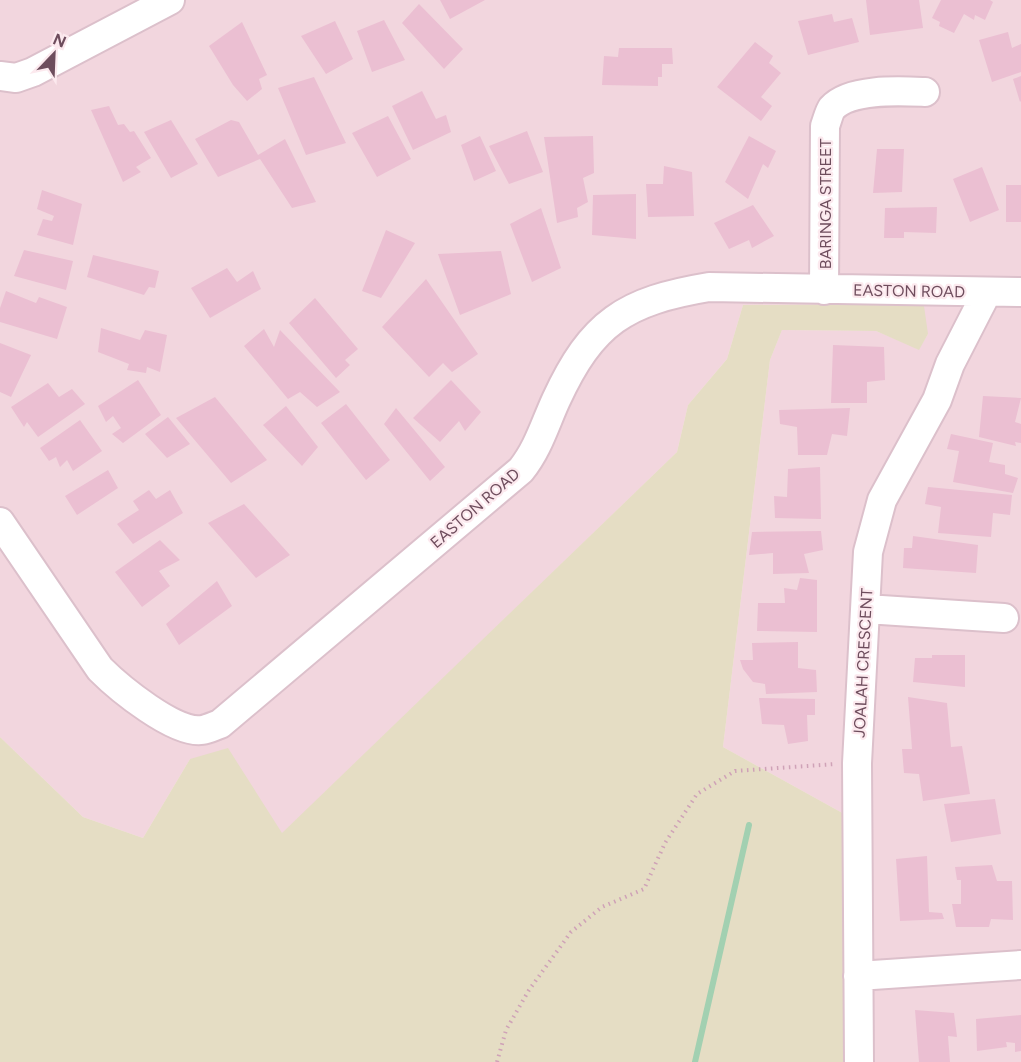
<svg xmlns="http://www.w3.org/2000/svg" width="1021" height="1062" font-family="Figtree,sans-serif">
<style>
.residential{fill:#f2d6de}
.green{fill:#e5ddc4}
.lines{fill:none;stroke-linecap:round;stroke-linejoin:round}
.stream{stroke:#a2d0b1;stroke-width:6}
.building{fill:#ebbfd2}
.minor-casing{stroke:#dcc0cb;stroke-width:32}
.path{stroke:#cfa2b7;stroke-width:4;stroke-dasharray:1.5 4.5;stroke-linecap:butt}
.minor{stroke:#fff;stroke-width:28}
.labels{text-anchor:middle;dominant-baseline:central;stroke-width:4.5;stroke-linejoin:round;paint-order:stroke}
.street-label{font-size:16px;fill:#6e4d5d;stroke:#fce9ee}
</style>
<rect width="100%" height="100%" fill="#f9e4e8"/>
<path class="residential" d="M0 0H1021V1062H845L846 815 723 747 770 360 782 330 876 331 919 349 928 334 743 305 727 359 688 405 677 452 282 834 190 759 143 838 83 817 0 737Z"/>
<path class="green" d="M896 304 924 306 928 334 919 350 876 331 782 330 770 360 723 747 846 815 845 1062H0V737L83 817 143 838 190 759 228 748 282 833 677 452 688 405 727 359 743 305Z"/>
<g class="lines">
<path class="stream" d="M695 1062 749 825"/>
</g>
<path class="building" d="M440 0H485L450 19Z
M866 0H919L923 28 870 35Z
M941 0H990L993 2 985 20 975 15 974 20 964 14 954 33 939 26 940 22 932 18Z
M419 4 463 49 444 69 402 23Z
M832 14 834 22 852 18 859 42 808 55 798 21Z
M384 20 405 60 372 72 357 31Z
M335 21 353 59 326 74 301 36Z
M242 22 267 75 259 79 262 89 247 101 233 85 209 46Z
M1008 32 1012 48 1021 44V72L992 82 979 40Z
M755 42 773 56 769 63 781 73 761 97 772 106 761 121 717 87Z
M619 48H672L673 64H662V77H658V86L602 85 604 56 618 57Z
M1021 76V101L1020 102 1013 79Z
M314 77 346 143 306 155 278 88Z
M422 91 436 119 446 115 451 132 413 150 392 106Z
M109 106 118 125 124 124 130 132 134 131 151 158 136 167 141 172 123 182 91 110Z
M388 116 411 159 377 177 352 133Z
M171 120 198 164 171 178 144 132Z
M231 120 239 122 258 155 285 139 316 202 292 208 260 159 218 177 195 139Z
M527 131 543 172 509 184 489 146Z
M480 136 496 171 474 181 461 145Z
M593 136 594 173 583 178 588 202 577 208 578 217 557 223 544 137Z
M749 136 776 151 768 168 763 164 748 199 725 182Z
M877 149H904L902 192 873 193Z
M664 166 692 172 694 216 648 217 646 184H663Z
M982 167 999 210 970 222 953 179Z
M1006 185H1021V222H1006Z
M42 190 82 204 73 245 37 235 43 219 52 221 54 216 37 209Z
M636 194V239L592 235 593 195Z
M753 205 774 236 752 248 749 240 729 249 714 223Z
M937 207 936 233 904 232V238H884L885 208Z
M541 208 561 268 532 282 510 224Z
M386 230 415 243 381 298 362 291Z
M24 250 73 261 66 290 14 276Z
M501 251 511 294 460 315 438 254Z
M93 255 159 271 155 288 149 287 144 295 87 277Z
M227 268 237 282 253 271 261 289 210 318 191 288Z
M426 279 478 354 452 372 443 363 429 377 382 327Z
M6 291 36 303 39 297 67 307 57 339 0 322V308Z
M315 298 358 349 345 360 350 365 336 378 289 323Z
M101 328 140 340 145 330 167 335 160 372 147 367 146 373 127 370 129 364 98 352Z
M264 329 274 347 280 330 340 392 317 407 300 392 288 399 244 346Z
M0 343 31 355 11 397 0 392Z
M833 345 884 347 885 380 867 382V403H831Z
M138 380 161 415 123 443 112 434 121 428 113 416 106 422 98 406Z
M451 380 481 412 465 431 459 421 440 442 413 418Z
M48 383 59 397 72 389 85 404 38 437 27 422 24 427 11 407Z
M983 396 1021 398 1015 422 1021 424V443L1015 442 1016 446 979 437Z
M215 397 267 460 231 483 176 418Z
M346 404 390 460 366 480 321 423Z
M286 406 318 447 302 466 263 425Z
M396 408 445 467 430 481 384 424Z
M850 408 847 436 832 434 827 455H798L797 427 780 424 779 410Z
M168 417 190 444 167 458 145 434Z
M80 420 102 451 73 471 67 460 60 467 56 457 49 461 40 448Z
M951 434 993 443 989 462 1005 465V474L1018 478 1013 493 953 482 959 451 947 449Z
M820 467 821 519 775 518 774 496 787 497 788 469Z
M108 470 118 488 77 515 65 496Z
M928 487 1012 495 1010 515 993 513 991 537 938 533 941 507 925 504Z
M149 490 156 499 170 490 183 513 133 544 117 524 139 510 133 501Z
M244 504 290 555 256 578 208 523Z
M821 531 823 550 804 554 809 573 773 574V553L749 555 752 532Z
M913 536 978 545 976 573 903 568 904 548H912Z
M160 540 180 560 159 571 170 586 142 607 115 572Z
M800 578 817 580V632L757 631 758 603H785L784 588 797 590Z
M217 581 232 606 179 645 166 624Z
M798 642V668L816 670 817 692 766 694 765 684 753 682 743 669 740 660H753L752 643Z
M932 655H965V687L913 682 915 658H932Z
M908 697 947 703 951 747 962 746 970 794 923 801 919 774 904 773 902 749H912Z
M759 698 815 699V715H807L808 741 788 744 784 725 762 724Z
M995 799 1001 834 951 842 944 804Z
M927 856 929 912 942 913 944 919 900 921 896 859Z
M992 865 997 881H1012L1013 920 991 919 989 927H956L952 904H961V880H957L955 867Z
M915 1010 954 1013 957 1037 948 1036 950 1062H919Z
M1021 1015V1051L1015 1052V1043L1006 1042 1007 1047 977 1051 976 1019Z"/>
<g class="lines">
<defs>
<path id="minor" d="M0 76 16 78 33 72 170 0
M824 290 825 126C827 121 829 112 832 108 850 88 901 91 925 92
M0 522 100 669C119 688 175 734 202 730 208 729 214 726 220 724L521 470C538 449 545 424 556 400 592 322 625 301 709 287L1021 292
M866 609 1004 618
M858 976 1021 965
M859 1062 857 763 868 552 882 500 937 400 950 364 987 292"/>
</defs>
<use href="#minor" class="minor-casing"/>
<path class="path" d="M497 1062 506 1030 529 990 571 932 602 907 644 889 665 843 697 794 735 771 836 764"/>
<use href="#minor" class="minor"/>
</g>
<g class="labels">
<g class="street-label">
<text transform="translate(825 204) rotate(-90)">BARINGA STREET</text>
<text transform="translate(909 291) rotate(1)">EASTON ROAD</text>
<text transform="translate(475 508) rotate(-41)">EASTON ROAD</text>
<text transform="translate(863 663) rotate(-87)">JOALAH CRESCENT</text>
</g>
</g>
<g transform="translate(54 54) rotate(23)" stroke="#fce9ee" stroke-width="4.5" paint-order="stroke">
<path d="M0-4.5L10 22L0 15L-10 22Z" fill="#6e4d5d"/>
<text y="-9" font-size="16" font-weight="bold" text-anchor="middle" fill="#6e4d5d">N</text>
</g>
</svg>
